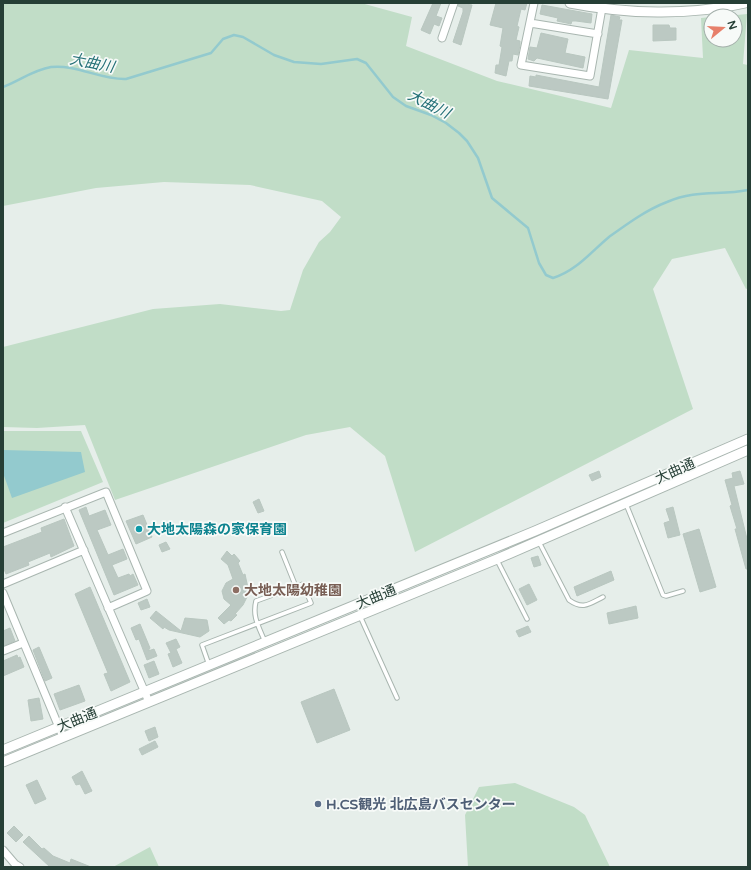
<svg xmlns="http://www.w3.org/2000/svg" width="751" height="870" font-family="'Varela Round','Noto Sans JP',sans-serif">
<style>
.green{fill:#c1ddc7}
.water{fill:#93cace}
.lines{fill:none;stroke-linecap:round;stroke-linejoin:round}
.stream{stroke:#93cace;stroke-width:2.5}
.building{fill:#bcc9c3;stroke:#b9c7c0}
.service-casing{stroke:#a9b6b0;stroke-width:5.5}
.minor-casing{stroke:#a9b6b0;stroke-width:9}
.tertiary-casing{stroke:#a9b6b0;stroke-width:11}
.service{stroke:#fff;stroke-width:3.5}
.minor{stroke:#fff;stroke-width:7}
.tertiary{stroke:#fff;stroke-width:9}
.culture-dot{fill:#0f9aa8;stroke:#f7faf8;stroke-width:1.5}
.education-dot{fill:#8d6e63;stroke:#f7faf8;stroke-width:1.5}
.service-dot{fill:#5c6f8a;stroke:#f7faf8;stroke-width:1.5}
.labels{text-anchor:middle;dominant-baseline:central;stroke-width:3.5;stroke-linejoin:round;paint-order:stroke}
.street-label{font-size:14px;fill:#263f36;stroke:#f7faf8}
.culture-label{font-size:14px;font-weight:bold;fill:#0d838f;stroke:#f7faf8;text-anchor:start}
.education-label{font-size:14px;font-weight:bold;fill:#785e54;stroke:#f7faf8;text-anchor:start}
.service-label{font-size:14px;font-weight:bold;fill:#4e5e75;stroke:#f7faf8;text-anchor:start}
.water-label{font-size:15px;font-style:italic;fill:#247077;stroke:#f7faf8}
</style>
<rect width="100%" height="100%" fill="#e6eeea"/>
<path class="green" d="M3 3H361L412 17 406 46 497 81 611 108 629 50 703 58 701 18 711 17V40H735V16H727L747 14 743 64 748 65V288L746 289 725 248 672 259 653 289 693 409 415 552 385 456 350 427 306 435 115 500 85 425 37 428 3 427V347L153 309 220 304 281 311 290 310 303 270 319 242 330 232 341 217 322 201 250 185 164 182 96 188 3 206Z
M3 431H81L103 482 3 523Z
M515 783 574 807 585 815 610 867H468L465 815 479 787Z
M150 847 159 867H113Z"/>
<path class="water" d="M3 450 81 452 85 472 12 498 3 473Z"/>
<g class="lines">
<path class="stream" d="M3 87C19 81 33 70 51 67 76 64 101 80 126 79L211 53 223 39 234 35 243 37 274 55 294 62 321 64 357 59 366 63 393 97 406 106 431 115 446 123 459 133 467 141 478 158 492 198 528 228 539 263 546 275 553 278C576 271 591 252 609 237 627 224 646 210 667 202 697 189 719 196 748 190"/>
</g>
<path class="building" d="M433 3H441L436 16 442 18 439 26 434 24 430 34 421 30Z
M459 3 472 5 461 45 453 42 463 12V8L458 6Z
M496 3H527L525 10 521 9 517 26 519 27 516 40 520 41V45L518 55 513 54 512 61H509L506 76 495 73 496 65H499L502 47 500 46 503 28 490 25Z
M542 5 592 14 591 23 576 21H572L571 24 557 21 558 18 540 14Z
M611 15 620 17 619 20H622L608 99 529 86 530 76 536 77V75L599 87Z
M653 25H669L670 28H676V40L653 41Z
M541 33 568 39 565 53 585 57 583 68 537 58 534 61 528 59 530 47 537 48Z
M599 471 601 477 592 481 589 475Z
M740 471 744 484 734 486 748 543V569H746L735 529H737L730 506 732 505 725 480 733 478 732 473Z
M259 499 264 511 258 513 253 502Z
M86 507 89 516 105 510 111 525 97 530 108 555 123 549 127 559 112 565 118 578 129 574 130 576 133 574 138 585 114 595 79 510Z
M673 507 680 535 668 538 664 523 670 521 666 509Z
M143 515 152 537 136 544 126 521Z
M64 519 74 546 51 557 50 553 28 562 29 565 6 574 3 567V547L42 532 41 528Z
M699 529 716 587 700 592 683 534Z
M166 542 170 549 162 552 159 545Z
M227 551 232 556 234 554 240 561 238 563 243 575 245 574 249 593 243 605 235 614 237 615 231 621 229 620 224 624 218 618 231 605 224 599 222 591 226 583 233 579 228 565 221 559Z
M538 556 541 565 534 567 531 558Z
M611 571 614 580 577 596 574 587Z
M529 584 537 600 527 605 519 589Z
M90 587 130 682 111 691 104 674 108 673 75 594Z
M147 599 150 607 141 610 138 603Z
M636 606 638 618 609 624 607 613Z
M156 611 181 631 185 618 207 620 209 631 200 637 169 630 164 627 163 629 150 618Z
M140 624 150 648 148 651 154 649 157 656 147 660 139 639 136 640 131 628Z
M528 626 531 632 519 637 516 631Z
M10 628 15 641 3 646V631Z
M176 639 180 647 176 649 182 663 173 667 168 654 171 653 166 643Z
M39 647 52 678 45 681 33 650Z
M17 655 18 658 20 657 24 667 3 676V661Z
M154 661 159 674 149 678 144 665Z
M79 685 85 701 60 710 54 694Z
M334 689 350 730 317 743 301 702Z
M39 698 43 719 31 721 28 700Z
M155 727 158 737 149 741 145 731Z
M155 741 158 747 142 755 139 749Z
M82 771 92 791 85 794 80 784 76 785 72 777Z
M37 780 46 799 35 804 26 785Z
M14 826 23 835 16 842 7 833Z
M29 836 42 849 44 848 53 856 70 863 71 859 91 867H50L23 842Z"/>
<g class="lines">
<defs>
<path id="service" d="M626 504 663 595 666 596 683 591
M539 542 569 600C583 610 589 604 603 597
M282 552 296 587
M497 560 527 619
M360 616 397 698
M209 665 202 645 311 603 303 584 256 601C252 617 259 627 265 642"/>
<path id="minor" d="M534 3 521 65 590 76 602 8
M530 23 598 34
M442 38 454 3
M65 507 149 702
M3 533 106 492 147 591 108 608
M3 584 84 550
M3 593 63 737
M3 651 23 643
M3 850 15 864 20 867"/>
<path id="tertiary" d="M570 3C626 14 689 16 745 3
M3 750 535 531 748 439
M3 762 497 559 748 450"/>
</defs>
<use href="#service" class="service-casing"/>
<use href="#minor" class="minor-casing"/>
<use href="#tertiary" class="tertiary-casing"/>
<use href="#service" class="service"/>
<use href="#minor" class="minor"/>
<use href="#tertiary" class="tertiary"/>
</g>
<circle class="culture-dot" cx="139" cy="529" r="4"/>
<circle class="education-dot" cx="236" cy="590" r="4"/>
<circle class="service-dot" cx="318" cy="804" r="4"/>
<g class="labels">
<g class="street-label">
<text transform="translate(675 471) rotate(-24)">大曲通</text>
<text transform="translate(376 597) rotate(-22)">大曲通</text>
<text transform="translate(77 720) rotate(-22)">大曲通</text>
</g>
<g class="culture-label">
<text x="147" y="529">大地太陽森の家保育園</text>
</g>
<g class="education-label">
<text x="244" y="590">大地太陽幼稚園</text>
</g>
<g class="service-label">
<text x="326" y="804">H.CS観光 北広島バスセンター</text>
</g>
<g class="water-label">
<text transform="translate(92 63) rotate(11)">大曲川</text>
<text transform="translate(429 104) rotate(27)">大曲川</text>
</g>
</g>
<rect width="751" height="870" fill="none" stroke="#263f36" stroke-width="8"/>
<g transform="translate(723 28) rotate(72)"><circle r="19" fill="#f7faf8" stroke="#a3afaa"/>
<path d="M0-3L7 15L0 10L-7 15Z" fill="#e7806b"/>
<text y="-6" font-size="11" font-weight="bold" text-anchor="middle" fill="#263f36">N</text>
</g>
</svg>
